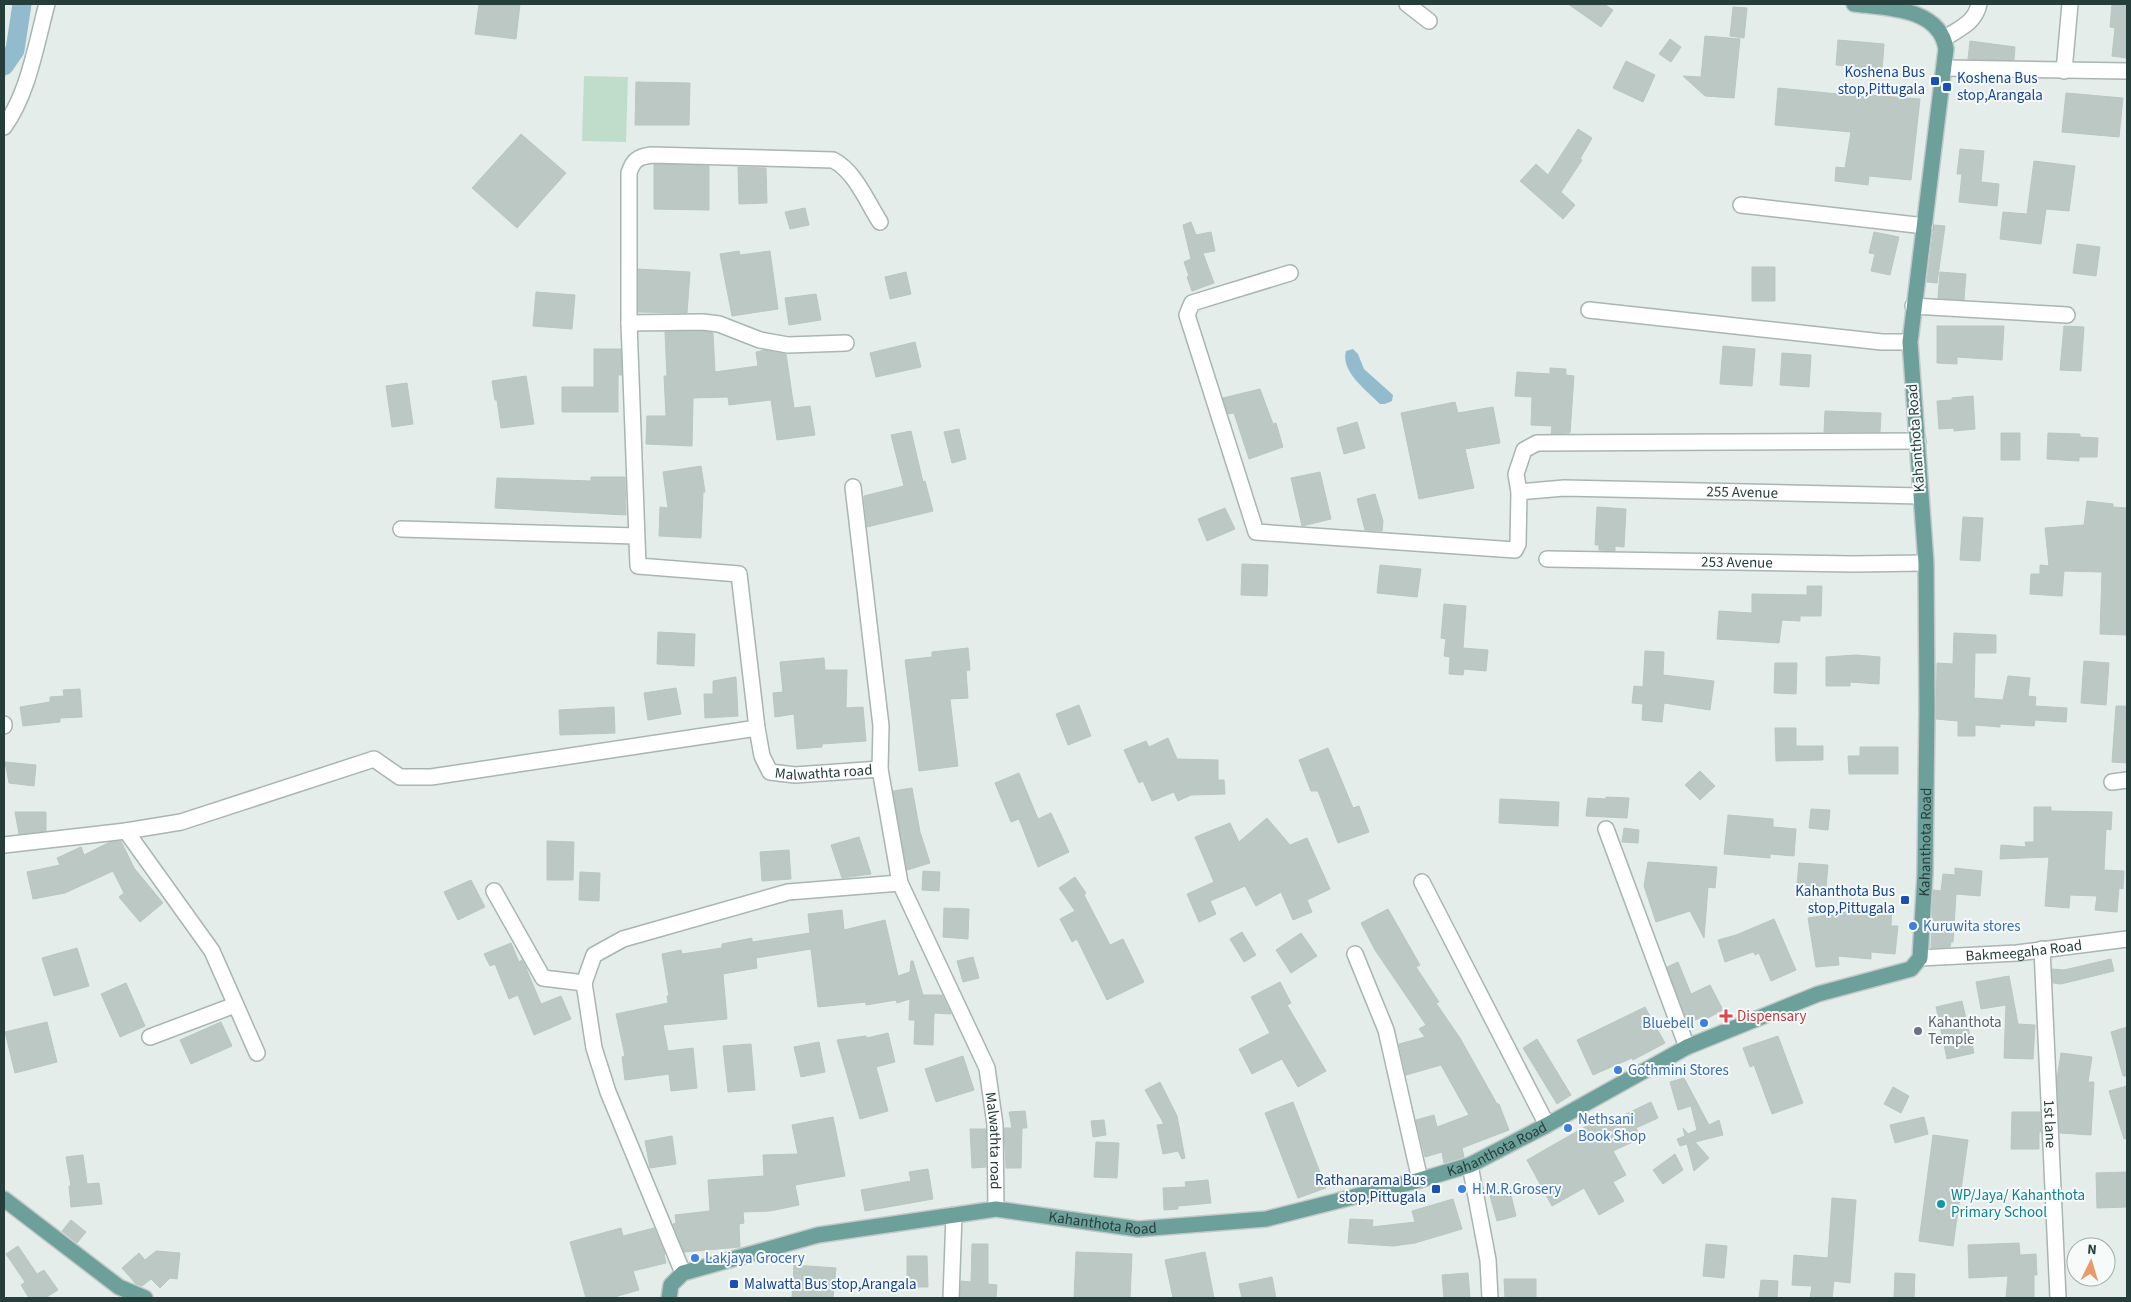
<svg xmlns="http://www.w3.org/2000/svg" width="2131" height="1302" font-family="'Source Sans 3',sans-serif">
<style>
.green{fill:#c0ddcc}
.water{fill:#92bcce}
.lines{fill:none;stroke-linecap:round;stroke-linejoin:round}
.canal{stroke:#92bcce;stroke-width:19}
.building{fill:#bbc8c4;stroke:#b8c7c3}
.minor-casing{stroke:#a8b5b3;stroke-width:18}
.major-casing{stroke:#c2c9c8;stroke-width:18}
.minor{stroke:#fff;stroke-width:15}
.major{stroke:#6da09a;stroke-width:15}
.transit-dot{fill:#1a4fb4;stroke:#f6faf8;stroke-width:2}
.shop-dot{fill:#3f7fe0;stroke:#f6faf8;stroke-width:2}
.health-dot{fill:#e0444e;stroke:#f6faf8;stroke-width:2}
.worship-dot{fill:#6b7280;stroke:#f6faf8;stroke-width:2}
.culture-dot{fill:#0f9aa8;stroke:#f6faf8;stroke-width:2}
.labels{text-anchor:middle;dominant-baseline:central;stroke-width:4;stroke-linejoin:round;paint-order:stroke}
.transit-label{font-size:15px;fill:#164399;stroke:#f6faf8;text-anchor:end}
.street-label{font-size:15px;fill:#253e3b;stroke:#f6faf8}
.shop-label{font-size:15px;fill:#366cbe;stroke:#f6faf8;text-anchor:start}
.health-label{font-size:15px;fill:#be3a42;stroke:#f6faf8;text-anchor:start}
.worship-label{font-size:15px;fill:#5b616d;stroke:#f6faf8;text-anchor:start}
.culture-label{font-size:15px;fill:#0d838f;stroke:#f6faf8;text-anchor:start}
</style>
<rect width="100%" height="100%" fill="#e5edeb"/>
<path class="green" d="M584 76 628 77 626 142 582 141Z"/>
<path class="water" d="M1353 349 1358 354 1364 369 1393 395 1392 401 1385 404H1380C1367 391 1340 371 1346 351Z"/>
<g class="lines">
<path class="canal" d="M4 66 15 50 22 4"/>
</g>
<path class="building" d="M479 4H520L516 39 475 34Z
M1568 4H1604L1613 10 1601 27Z
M2112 4H2127V58L2112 56 2115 28 2110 27Z
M1733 7 1747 8 1744 38 1730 36Z
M1705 36 1740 39 1734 98 1705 96 1683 76 1701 77Z
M1670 39 1681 47 1671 62 1659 54Z
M1838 40 1884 44 1882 71 1848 68 1849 66 1836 65Z
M1970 41 2015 47 2014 60 1968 59Z
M1626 61 1655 75 1643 102 1613 88Z
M636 82 690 83 689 125H635Z
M1778 88 1868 97V95L1920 99 1911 180 1869 176 1868 185 1835 181 1836 167 1845 168 1851 132 1775 125Z
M2066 93 2123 98 2119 137 2062 132Z
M1578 129 1592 138 1580 159 1582 160 1561 192 1575 205 1563 219 1520 181 1536 164 1548 175Z
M521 134 566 173 517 228 472 188Z
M1960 149 1984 151 1981 182 1999 184 1997 206 1959 202 1962 174H1957Z
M2034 161 2075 166 2069 211 2046 209 2041 244 2000 239 2003 212 2027 214Z
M654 164 709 166V210L654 209Z
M738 167 766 168 767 203 739 204Z
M805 208 809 225 790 229 785 212Z
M1191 222 1196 235 1211 232 1215 251 1203 253 1214 283 1192 291 1187 277 1189 276 1184 262 1191 259 1183 225Z
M1934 225 1945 226 1937 283 1927 282Z
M1874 232 1899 237 1890 275 1871 271 1875 254 1869 253Z
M2077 244 2100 247 2096 276 2073 273Z
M739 251 740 255 770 251 778 309 732 316 720 254Z
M1752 267H1775V301H1752Z
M638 269 690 272 687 313 638 312Z
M906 272 911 294 890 299 885 277Z
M1940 272 1966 274 1964 300 1938 298Z
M536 292 575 295 572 329 533 326Z
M816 294 821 320 789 325 785 298Z
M1937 326H2004L2002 360 1957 357V364L1937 363Z
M2064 326 2084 327 2081 371 2060 370Z
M702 331 713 333 715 372 758 366 756 352 765 350 786 354 794 408 810 406 815 435 777 440 771 400 729 405 728 397 693 398 692 446 646 444 647 416H666L664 376H667L665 332Z
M915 342 921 367 876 377 870 353Z
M1723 346 1755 349 1752 386 1720 384Z
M594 349H621L622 375H618V412H562V387H594Z
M1782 353 1811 355 1809 387 1780 385Z
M1550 368 1566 369V375L1574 376 1570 433 1551 434 1552 426 1531 425 1532 397 1515 396 1517 372 1550 374Z
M526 376 534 424 501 428 497 400H495L492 381Z
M407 383 413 424 392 427 386 386Z
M1260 389 1273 424 1276 423 1283 447 1249 459 1234 413 1228 414 1223 398Z
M1973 396 1975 429 1954 431V428L1939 429 1937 401 1952 400V398Z
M1455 402 1458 413 1493 407 1500 443 1465 449 1474 488 1419 499 1401 413Z
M1825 411 1881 413 1880 432H1824Z
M1357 422 1365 448 1344 454 1337 428Z
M959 429 966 459 952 463 944 432Z
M911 431 923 482 925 481 933 511 867 527 864 496 904 486 891 435Z
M2001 433H2020V460H2001Z
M2048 433 2080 434V437L2098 438 2097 457H2079V461L2047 459Z
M701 466 705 492H703L701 538 659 536 660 507 668 508 663 472Z
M1320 472 1331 519 1302 526 1291 478Z
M591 477H625L626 515 495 508 497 478 591 481Z
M1375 494 1383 521 1382 531 1365 530 1357 499Z
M2087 501 2113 504V507L2127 508V635L2100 634 2102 572 2064 571 2062 596 2030 594 2031 574H2040V565L2049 566 2045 528 2084 525Z
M1597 507 1626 509 1624 547 1615 546V551L1599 550V545H1595Z
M1225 508 1235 529 1207 541 1198 519Z
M1963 517 1983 518 1980 561 1960 560Z
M1242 564 1268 565 1267 596 1241 595Z
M1380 565 1421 569 1417 597 1377 593Z
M1807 586H1822L1821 616H1800V621L1782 620 1779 643 1717 639 1719 611 1752 613V594L1807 595Z
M1444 604 1466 606 1463 648 1488 650 1486 671 1464 669 1463 675 1449 674 1450 657 1444 656 1446 639 1441 638Z
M658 632 695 634 694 666 657 664Z
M1954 633 1996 635V653H1975L1974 698 2003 700 2008 676 2030 678 2028 696 2036 697 2035 706 2067 708 2066 722 2035 720 2034 726 2000 724V727L1975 725V736H1958V721L1936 719 1937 663 1953 664Z
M968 648 970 670 966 671 968 698 950 699 958 766 919 771 905 660 932 657V652Z
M1645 651 1664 652 1663 675 1714 681 1710 710 1664 703 1662 722 1642 720 1643 704 1632 703 1634 686 1643 687Z
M1856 655 1880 657 1879 684 1850 682V686H1826V657Z
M824 658 825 670H847L846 708 863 707 866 741 822 744V747L797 749 794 714 775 717 773 693 783 692 780 662Z
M2084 661 2109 663 2106 705 2081 703Z
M1775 663H1797L1796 694 1774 693Z
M736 677 738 716 705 718 704 694H713V681Z
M676 688 681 714 648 720 644 693Z
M80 689 82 717 60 718V722L23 726 20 707 50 702V697L64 696 63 690Z
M1079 705 1091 736 1068 745 1056 714Z
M2116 706H2127V763L2112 762Z
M614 707 615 733 560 735 559 710Z
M1775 728H1796V746H1823V760L1776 761Z
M1168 738 1177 759 1218 760V780H1224L1225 794 1191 795 1178 801 1174 792 1152 801 1143 781 1139 783 1124 750 1146 741 1149 747Z
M1860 747H1898V774H1849L1848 756H1860Z
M1328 748 1353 808 1359 806 1369 832 1338 843 1318 791H1311L1299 760Z
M5 762 36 765 34 786 9 783Z
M1700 771 1715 786 1700 800 1685 785Z
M1019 773 1038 819 1051 813 1069 852 1038 867 1019 819 1011 822 995 783Z
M912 788 920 832 930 863 907 870 893 791Z
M1606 797 1629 798 1627 818 1586 816 1588 798 1606 799Z
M1500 799 1559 802 1558 826 1499 823Z
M2034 807H2051V811L2112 812 2111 830 2106 829 2104 870 2124 871 2123 889 2119 888 2117 912 2095 910 2097 896 2070 895 2069 908 2045 906 2049 857 2000 859 2001 845 2026 847 2025 842H2034Z
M1811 809 1830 810 1828 830 1809 828Z
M15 812H46V831L19 834Z
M1728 815 1773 819V827L1796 829 1794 856 1770 854V858L1724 854Z
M1267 818 1290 845 1307 838 1330 889 1307 900 1312 912 1293 920 1281 892 1256 906 1245 886 1210 901 1216 914 1199 922 1187 894 1214 882 1195 837 1230 823 1239 842Z
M1624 828 1639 830 1638 843 1622 842Z
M859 837 871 874 842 878 831 845Z
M121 841 134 868 163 903 140 922 119 897 124 893 113 871 65 893 33 899 27 872 60 865 57 858 81 847 84 855 110 842Z
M547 841 574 842 573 880H547Z
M789 850 791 879 762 881 760 852Z
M1648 862 1717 867 1715 888 1708 887 1704 938 1690 911 1656 922 1644 886Z
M1799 863 1828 865 1826 888 1797 885Z
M1955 868 1982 871 1980 896 1956 894 1953 942H1951L1950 947 1931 948 1933 890 1941 891 1943 874 1955 875Z
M923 871 940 872 939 891 922 890Z
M580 872 600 873 599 901 579 900Z
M1075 877 1086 893 1084 895 1110 945 1123 939 1144 982 1107 1000 1077 939 1072 942 1060 919 1075 911 1059 888Z
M471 880 485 907 458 920 444 892Z
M1892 905 1891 926H1898L1895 954 1871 952V959L1838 956 1839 965 1816 967 1808 918Z
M944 908 969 909 968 939 943 937Z
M1388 909 1420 965 1416 967 1439 1002 1436 1003 1460 1038 1497 1104H1499L1509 1130 1462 1148 1464 1157 1444 1163 1442 1152 1425 1157 1416 1120 1434 1115 1437 1127 1469 1115 1441 1065 1406 1075 1399 1044 1425 1037 1419 1029 1426 1025 1375 950 1361 923Z
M842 910 844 930 885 920 898 976 910 972 911 961H913L923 995H942L951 1014 934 1013 933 1045 914 1044 915 1020H909L910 999 897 1003 896 1000 866 1005V1002L818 1007 811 949 756 958 757 968 723 974 727 1019 663 1025 668 1051 693 1048 697 1088 671 1091 669 1074 625 1080 622 1057 625 1056 616 1014 668 1003 667 996H669L662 954 681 950 682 954 722 948V944L752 938V942L810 933 808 914Z
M1774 919 1796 970 1771 981 1759 953 1755 955 1754 952 1750 953 1725 962 1718 940 1736 935Z
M1242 932 1256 955 1244 962 1230 939Z
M1301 933 1317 956 1291 973 1276 950Z
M511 943 519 962 522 960 526 968 541 1004 561 996 571 1019 534 1035 518 995 509 999 495 964 490 966 484 954Z
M77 948 89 986 54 996 42 958Z
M973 957 979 978 963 982 957 961Z
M2111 959 2114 971 2061 984 2053 983 2052 969 2064 970Z
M1678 962 1691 994 1710 985 1723 1010 1706 1019 1705 1016 1688 1023 1667 967Z
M2009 976 2018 1024 2035 1025 2033 1059 2004 1058 2006 1005 1981 1009 1976 982Z
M1280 982 1291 1003 1287 1005 1326 1071 1298 1087 1282 1059 1252 1074 1239 1049 1270 1033 1251 997Z
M126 983 145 1026 120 1037 101 994Z
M1962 1001 1974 1053 1947 1059 1936 1007Z
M1645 1007 1665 1043 1633 1060 1632 1058 1593 1075 1577 1040Z
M47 1022 57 1062 15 1073 5 1032Z
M221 1022 232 1046 191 1064 180 1040Z
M2127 1027V1076H2123L2111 1032Z
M888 1033 895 1062 876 1067 888 1111 860 1119 837 1040 866 1036 867 1038Z
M1778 1036 1803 1103 1772 1114 1754 1065 1750 1067 1743 1048Z
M1537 1039 1571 1095 1557 1104 1523 1048Z
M819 1042 825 1072 801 1077 794 1047Z
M751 1044 755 1090 728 1092 723 1046Z
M2061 1053 2092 1057 2088 1082H2094L2091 1135 2060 1133 2057 1079Z
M963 1056 974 1090 936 1102 925 1069Z
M1684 1078 1709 1125 1719 1120 1723 1135 1695 1142 1709 1158 1694 1171 1687 1144 1680 1146 1677 1139 1685 1136 1683 1128 1688 1134 1697 1130 1691 1106 1678 1110 1670 1082Z
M1160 1082 1177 1116 1185 1158 1182 1159 1178 1151 1163 1154 1157 1125 1164 1124 1145 1090Z
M2127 1086V1138L2124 1139 2109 1091Z
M1893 1087 1909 1096 1901 1113 1884 1104Z
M1293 1102 1326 1188 1298 1198 1265 1113Z
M1651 1102 1658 1118 1636 1128 1641 1138 1613 1151 1626 1175 1613 1182 1624 1201 1599 1215 1584 1188 1552 1206 1527 1160 1595 1121 1599 1127Z
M1025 1111 1027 1128H1022L1021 1168H1006L1004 1128H1012L1009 1112Z
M2012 1112H2040L2041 1132H2039V1149H2011Z
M833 1117 845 1176 795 1185 799 1205 770 1211 743 1212 744 1223 739 1224 740 1247 684 1252 673 1224 676 1223 675 1215 710 1211 708 1180 764 1176 763 1155 798 1154 792 1125Z
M1924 1117 1928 1134 1895 1143 1890 1125Z
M1104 1120 1106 1135 1093 1137 1091 1121Z
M970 1129H986V1167L972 1168Z
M1933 1135 1968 1140 1953 1246 1919 1241Z
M672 1136 676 1164 650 1168 645 1141Z
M1096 1142 1119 1143 1117 1178 1094 1177Z
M1675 1154 1683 1170 1663 1184 1653 1170Z
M83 1155 87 1184 99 1183 102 1204 71 1207 69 1186H71L66 1157Z
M928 1169 933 1199 865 1211 861 1190 911 1181 909 1172Z
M2127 1172V1207L2097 1208 2096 1173Z
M1208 1180 1211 1203 1178 1206V1209L1164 1210 1163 1188 1186 1187 1185 1182Z
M1510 1191 1516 1216 1497 1221 1490 1196Z
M1832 1198 1856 1200 1850 1283 1834 1281 1832 1298H1810L1812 1286 1792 1285 1794 1255 1828 1258Z
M1453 1199 1462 1229 1415 1243 1393 1246 1348 1243 1350 1219 1373 1220 1372 1227 1415 1222 1412 1211Z
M71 1220 86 1232 77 1243 62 1231Z
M621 1228 623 1236 654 1228 665 1254H664L666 1263 633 1271 639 1290 611 1298H586L570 1242Z
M2019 1243 2020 1255 2036 1254 2037 1275H2034V1298H2006L2008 1276 1969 1278 1968 1245Z
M972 1244H988V1284L997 1285 996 1298H960L961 1281 971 1282Z
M1706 1244 1727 1246 1724 1278 1703 1276Z
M18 1246 37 1274 44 1270 58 1290 45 1298H29L21 1285 25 1282 6 1254Z
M156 1251 180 1253 177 1279 170 1278 160 1288 151 1279 142 1286 136 1284 122 1268 139 1253 145 1260Z
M1076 1252 1132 1254 1130 1298H1074Z
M1205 1252 1214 1298H1173L1165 1260Z
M907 1256H927L928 1287H907Z
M794 1265 836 1268 833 1298H792Z
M1468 1273 1470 1298H1444L1442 1275Z
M1895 1273 1915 1274 1914 1298H1894Z
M1272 1277 1276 1298H1242L1239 1284Z
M1504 1279H1536V1298H1505Z
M1761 1280 1778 1281 1777 1298H1759Z"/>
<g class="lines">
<defs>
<g id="minor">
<path d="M1407 4 1429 21"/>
<path d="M1945 38C1960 28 1975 23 1979 4"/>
<path d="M1945 68 2127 71"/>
<path d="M2064 71 2070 4"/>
<path d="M4 127C29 92 36 44 47 4"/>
<path d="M1741 205 1925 226"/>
<path id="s1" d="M1290 273 1192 303 1187 315 1256 532 1515 550 1518 544 1519 492 1564 488 1920 496"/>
<path d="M1913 306 2067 315"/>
<path d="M1589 310 1882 342H1910"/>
<path d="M629 323 703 322 719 324 760 340 788 345 846 343"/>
<path d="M853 487 881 726 880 769"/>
<path d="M1519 492 1516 474 1524 450 1537 443 1918 441"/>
<path d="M401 529 636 536"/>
<path id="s2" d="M1547 559 1853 564 1926 563"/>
<path d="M4 724V726"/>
<path d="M757 728 739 574 638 566 629 323V173C633 160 638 157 651 155L833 160C855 171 867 202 880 222"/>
<path d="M2112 782 2127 780"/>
<path d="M1606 829 1687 1047"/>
<path d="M126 831 212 951 257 1053"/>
<path id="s3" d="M4 845 126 831 181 822 374 759 400 777H431L757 728 762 756 770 772 795 775 880 769 900 883 987 1068 995 1125 996 1209"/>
<path d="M1422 882 1547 1125"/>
<path d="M494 891 543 978 584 983"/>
<path id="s4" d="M2042 949 2058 1298"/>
<path d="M1355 954 1386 1030 1420 1180"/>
<path id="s5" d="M1920 958 2017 953 2127 939"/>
<path d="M150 1037 235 1005"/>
<path d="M1470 1165 1488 1260 1490 1298"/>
<path d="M683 1273 608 1092 594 1048 584 983 594 955 623 939 788 892 900 883"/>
<path d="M951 1298 954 1215"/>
</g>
<g id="major">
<path d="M4 1199 119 1287 145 1298"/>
<path id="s6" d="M669 1298 671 1285 683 1273 818 1235 996 1209 1138 1229 1266 1219 1420 1180 1470 1165 1547 1125 1687 1047 1818 994 1911 969 1920 958 1925 874 1927 709 1926 563 1910 342 1946 49C1940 8 1888 8 1854 4"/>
</g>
</defs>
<use href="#minor" class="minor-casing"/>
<use href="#major" class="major-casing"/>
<use href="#minor" class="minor"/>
<use href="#major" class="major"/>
</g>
<g class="transit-dot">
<rect x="1930" y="76" width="10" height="10" rx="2.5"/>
<rect x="1942" y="82" width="10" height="10" rx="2.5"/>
<rect x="1900" y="895" width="10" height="10" rx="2.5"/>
<rect x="1431" y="1184" width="10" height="10" rx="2.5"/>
<rect x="729" y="1279" width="10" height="10" rx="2.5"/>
</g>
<g class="shop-dot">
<circle cx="1913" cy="926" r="5"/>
<circle cx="1704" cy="1023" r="5"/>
<circle cx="1618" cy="1070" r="5"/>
<circle cx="1568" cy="1128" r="5"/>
<circle cx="1462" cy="1189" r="5"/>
<circle cx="695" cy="1258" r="5"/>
</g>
<path class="health-dot" d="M1723.5 1008.5h5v5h5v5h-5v5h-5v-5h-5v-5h5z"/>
<circle class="worship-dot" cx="1918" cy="1031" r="5"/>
<circle class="culture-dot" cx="1941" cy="1204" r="5"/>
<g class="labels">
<g class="transit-label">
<text x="1925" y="72">Koshena Bus<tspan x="1925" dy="17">stop,Pittugala</tspan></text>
<text x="1957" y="78" text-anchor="start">Koshena Bus<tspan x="1957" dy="17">stop,Arangala</tspan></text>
<text x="1895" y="891">Kahanthota Bus<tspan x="1895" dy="17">stop,Pittugala</tspan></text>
<text x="1426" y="1180">Rathanarama Bus<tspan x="1426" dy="17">stop,Pittugala</tspan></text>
<text x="744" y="1284" text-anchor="start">Malwatta Bus stop,Arangala</text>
</g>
<g class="street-label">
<text transform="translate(1916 438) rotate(-94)">Kahanthota Road</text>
<text stroke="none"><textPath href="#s1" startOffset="885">255 Avenue</textPath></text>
<text stroke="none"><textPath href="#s2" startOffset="190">253 Avenue</textPath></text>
<text stroke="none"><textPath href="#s3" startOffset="874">Malwathta road</textPath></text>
<text stroke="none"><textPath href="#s6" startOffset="1448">Kahanthota Road</textPath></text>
<text stroke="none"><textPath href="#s5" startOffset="104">Bakmeegaha Road</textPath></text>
<text stroke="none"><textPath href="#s4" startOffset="175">1st lane</textPath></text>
<text stroke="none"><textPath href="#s3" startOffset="1324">Malwathta road</textPath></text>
<text stroke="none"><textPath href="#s6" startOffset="864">Kahanthota Road</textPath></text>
<text stroke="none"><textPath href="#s6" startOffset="458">Kahanthota Road</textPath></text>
</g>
<g class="shop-label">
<text x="1923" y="926">Kuruwita stores</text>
<text x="1694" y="1023" text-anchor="end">Bluebell</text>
<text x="1628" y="1070">Gothmini Stores</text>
<text x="1578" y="1119">Nethsani<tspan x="1578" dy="17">Book Shop</tspan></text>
<text x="1472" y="1189">H.M.R.Grosery</text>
<text x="705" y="1258">Lakjaya Grocery</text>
</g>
<g class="health-label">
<text x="1737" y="1016">Dispensary</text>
</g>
<g class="worship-label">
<text x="1928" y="1022">Kahanthota<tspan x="1928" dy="17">Temple</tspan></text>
</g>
<g class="culture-label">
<text x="1951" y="1195">WP/Jaya/ Kahanthota<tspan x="1951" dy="17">Primary School</tspan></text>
</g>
</g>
<rect width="2131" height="1302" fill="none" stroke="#253e3b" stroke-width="10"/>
<g transform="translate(2091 1262) rotate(5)"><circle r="24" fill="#f6faf8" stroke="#a2afac"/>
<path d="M0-4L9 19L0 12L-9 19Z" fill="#e89b68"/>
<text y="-8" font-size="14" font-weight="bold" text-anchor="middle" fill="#253e3b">N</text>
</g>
</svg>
